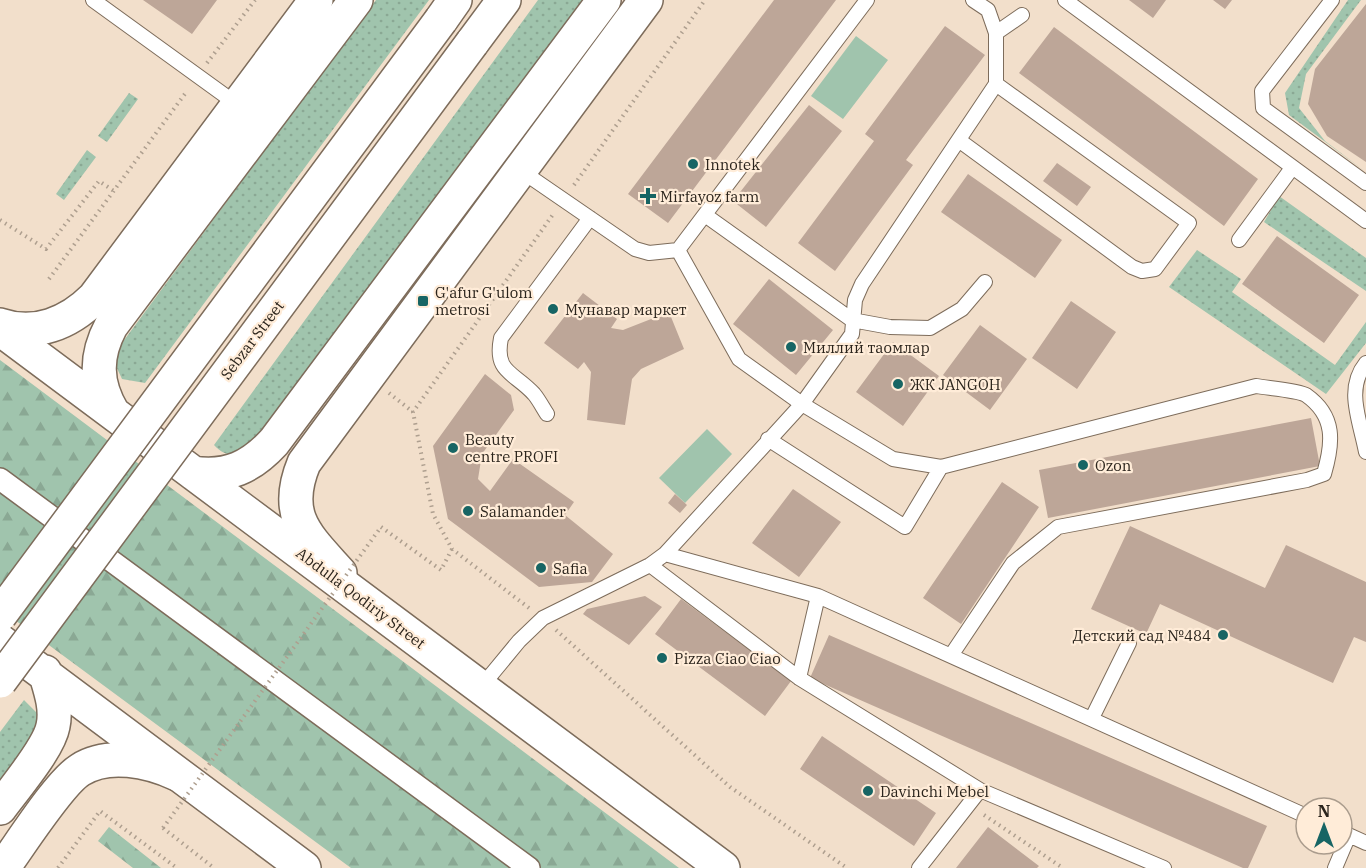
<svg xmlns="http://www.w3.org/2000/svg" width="1366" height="868" font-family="'IBM Plex Serif',serif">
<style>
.grass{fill:url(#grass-dots)}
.forest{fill:url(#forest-firs)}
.park{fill:#a0c4ad}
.building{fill:#bda698}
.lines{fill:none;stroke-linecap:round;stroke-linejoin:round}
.service-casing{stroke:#7d6c5b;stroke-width:16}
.pedestrian-casing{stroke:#7d6c5b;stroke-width:24}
.tertiary-casing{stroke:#7d6c5b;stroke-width:36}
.secondary-casing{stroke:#7d6c5b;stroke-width:36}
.primary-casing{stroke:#7d6c5b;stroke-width:36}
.path{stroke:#ae9f8f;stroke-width:4;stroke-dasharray:1.5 4.5;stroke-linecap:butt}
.service{stroke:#fff;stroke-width:14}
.pedestrian{stroke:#fff;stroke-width:21}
.tertiary{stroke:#fff;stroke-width:33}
.secondary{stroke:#fff;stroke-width:33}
.primary{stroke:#fff;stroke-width:33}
.primary-bridge-casing{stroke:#7d6c5b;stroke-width:36;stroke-linecap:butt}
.path-bridge{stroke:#ae9f8f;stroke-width:4;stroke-dasharray:1.5 4.5;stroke-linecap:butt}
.primary-bridge{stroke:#fff;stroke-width:33}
.poi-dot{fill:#176564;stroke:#ffecd8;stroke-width:2}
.labels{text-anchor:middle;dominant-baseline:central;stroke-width:4.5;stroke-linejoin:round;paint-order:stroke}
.poi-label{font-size:15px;fill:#2b241c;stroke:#ffecd8;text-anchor:start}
.street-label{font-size:15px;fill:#2b241c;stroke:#ffecd8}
</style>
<defs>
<pattern id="grass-dots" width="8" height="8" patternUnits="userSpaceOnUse" patternTransform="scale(1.5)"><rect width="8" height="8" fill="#a0c4ad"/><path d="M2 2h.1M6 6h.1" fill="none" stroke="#8aa894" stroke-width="1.8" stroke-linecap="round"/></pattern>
<pattern id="forest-firs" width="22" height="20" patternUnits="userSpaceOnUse" patternTransform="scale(1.5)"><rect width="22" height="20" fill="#a0c4ad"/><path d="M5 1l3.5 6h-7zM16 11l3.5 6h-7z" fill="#8aa894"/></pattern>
</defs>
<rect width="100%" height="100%" fill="#f2dfcb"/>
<path class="grass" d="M376 0H429L145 383 122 379 115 364 119 347Z
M538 0H586L249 452C234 456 225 457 214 445Z
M1348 0H1361L1306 74 1299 108 1325 141 1366 172 1289 115 1285 93Z
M129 93 138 99 107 142 98 136Z
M87 150 96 157 64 200 56 194Z
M1279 196 1366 258V291L1264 222Z
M1197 250 1241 279 1232 292 1335 365 1366 322V343L1326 394 1169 287Z
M24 700 37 713 36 732 0 780V732Z"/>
<path class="forest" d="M0 360 679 868H351L0 609Z
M109 827 161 868H133L98 841Z"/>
<path class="park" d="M856 36 888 60 843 119 811 96Z
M707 429 732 454 685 503 659 478Z"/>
<path class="building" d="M143 0H217L192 34Z
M774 0H836L668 223 628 194Z
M1129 0H1166L1153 18Z
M1213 0H1232L1225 9Z
M1366 4V162L1327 136 1308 104 1315 69Z
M945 26 985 55 906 160 913 165 835 271 798 243 874 141 865 134Z
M1054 27 1258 179 1224 226 1019 73Z
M809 105 842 131 766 227 733 201Z
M1057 163 1091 187 1077 206 1043 181Z
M968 174 1062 240 1035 278 941 212Z
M1277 236 1359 295 1324 343 1242 284Z
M769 279 833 330 796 375 733 324Z
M583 293 617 319 611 328 623 330 669 312 684 349 641 369 632 379 625 425 587 420 591 372 584 362 578 369 544 343Z
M1071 301 1116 332 1077 389 1032 358Z
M980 325 1027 359 990 410 943 375Z
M893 342 939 376 903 426 856 392Z
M485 374 511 395 514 410 482 454 478 479 490 491 513 459 574 502 565 515 613 554 592 582 539 587 448 519 433 446Z
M1311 418 1320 466 1048 518 1039 470Z
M1002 482 1039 507 961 624 923 598Z
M793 489 841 522 799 577 752 543Z
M675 494 687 505 680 513 668 503Z
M1130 526 1265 588 1286 545 1366 582V642L1354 637 1333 683 1160 604 1146 634 1091 609Z
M645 596 662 607 629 645 583 614 587 609Z
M681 599 791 681 765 716 655 634Z
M829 635 1267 826 1248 868H1243L810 678Z
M822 736 936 813 914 846 800 769Z
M988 827 1039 866 1037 868H956Z"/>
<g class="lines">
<defs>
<path id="service" d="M93 0 238 105
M973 0 988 10 996 33 1022 15
M1065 0 1366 221
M1332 0 1262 91 1263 108 1366 183
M960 141 1132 267 1142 271 1155 269 1189 223 996 84
M520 170 635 249 649 253 678 250 867 0
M705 215 852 320 890 327 930 328 962 309 985 282
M1239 240 1292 168
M1366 363C1345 389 1360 420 1366 452
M547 414C543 408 539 400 534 394 514 372 494 373 501 338L590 218
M768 439 905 527 941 467
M665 554 818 596 1306 816
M650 565 799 678 980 790 1164 868
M952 654 1013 563 1058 527 1307 480 1324 474C1333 443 1336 416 1306 395 1298 390 1267 388 1256 386L941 467 893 459 802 404 852 334 855 300 862 284 996 84V33
M799 678 818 596
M481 687 519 641 543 618 650 565 665 554 802 404 739 359 678 250
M1092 718 1129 643
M1342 832 1366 843
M919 868 980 790
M1335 868 1349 835"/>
<path id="pedestrian" d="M0 479 529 868"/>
<path id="tertiary" d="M0 325C35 337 69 323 94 298L316 0
M3 868C20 845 59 783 80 770 108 752 149 761 177 774"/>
<path id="secondary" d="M340 573C307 536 282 516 304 463L646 0"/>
<path id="primary" d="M441 20 455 0
M472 43 504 0
M0 329 723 868
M113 413C95 383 95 356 111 326L356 0
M193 473C228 478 251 467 274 442L604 0
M0 641 304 868
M0 808C14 789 49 748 53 726 57 708 50 689 45 672"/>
</defs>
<use href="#service" class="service-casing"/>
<use href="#pedestrian" class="pedestrian-casing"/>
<use href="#tertiary" class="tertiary-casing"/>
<use href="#secondary" class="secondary-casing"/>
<use href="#primary" class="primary-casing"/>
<path class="path" d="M207 63 255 0
M574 185 705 0
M0 220 46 249 99 181 114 191
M49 279 187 91
M389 393 413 412
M381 527 441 570 452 549
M529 608 452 549 433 514 413 412 554 213
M556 630 730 787 847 868
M984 815 1063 868
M163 828 214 868
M58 868 100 811 177 868"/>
<use href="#service" class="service"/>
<use href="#pedestrian" class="pedestrian"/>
<use href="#tertiary" class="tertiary"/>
<use href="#secondary" class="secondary"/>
<use href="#primary" class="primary"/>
<defs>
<path id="primary-bridge" d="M0 615 441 20
M0 681 472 43"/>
</defs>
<use href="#primary-bridge" class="primary-bridge-casing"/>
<path class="path-bridge" d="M163 828 381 527"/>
<use href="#primary-bridge" class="primary-bridge"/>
</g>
<g class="poi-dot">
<circle cx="693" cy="164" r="6"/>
<path d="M645 187h6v6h6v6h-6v6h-6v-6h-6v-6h6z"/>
<rect x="417" y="295" width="12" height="12" rx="3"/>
<circle cx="553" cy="309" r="6"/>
<circle cx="791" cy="347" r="6"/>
<circle cx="898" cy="384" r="6"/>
<circle cx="453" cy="448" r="6"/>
<circle cx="1083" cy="465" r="6"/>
<circle cx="468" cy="511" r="6"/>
<circle cx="541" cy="568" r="6"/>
<circle cx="1223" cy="635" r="6"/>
<circle cx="662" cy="658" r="6"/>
<circle cx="868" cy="791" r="6"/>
</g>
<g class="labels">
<g class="poi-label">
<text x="705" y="164">Innotek</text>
<text x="660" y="196">Mirfayoz farm</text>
<text x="435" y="292">G'afur G'ulom<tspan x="435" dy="17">metrosi</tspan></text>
<text x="565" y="309">Мунавар маркет</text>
<text x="803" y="347">Миллий таомлар</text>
<text x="910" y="384">ЖК JANGOH</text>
<text x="465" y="439">Beauty<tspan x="465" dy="17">centre PROFI</tspan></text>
<text x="1095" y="465">Ozon</text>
<text x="480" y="511">Salamander</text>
<text x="553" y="568">Safia</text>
<text x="1211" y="635" text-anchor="end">Детский сад №484</text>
<text x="674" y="658">Pizza Ciao Ciao</text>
<text x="880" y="791">Davinchi Mebel</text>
</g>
<g class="street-label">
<text transform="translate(252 340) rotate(-53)">Sebzar Street</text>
<text transform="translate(361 598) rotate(37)">Abdulla Qodiriy Street</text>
</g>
</g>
<g transform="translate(1324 826)"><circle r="28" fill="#ffecd8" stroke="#aa9c8d" stroke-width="1.5"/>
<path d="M0-4.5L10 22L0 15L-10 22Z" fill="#176564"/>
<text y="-9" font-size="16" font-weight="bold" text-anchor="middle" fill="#2b241c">N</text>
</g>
</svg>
